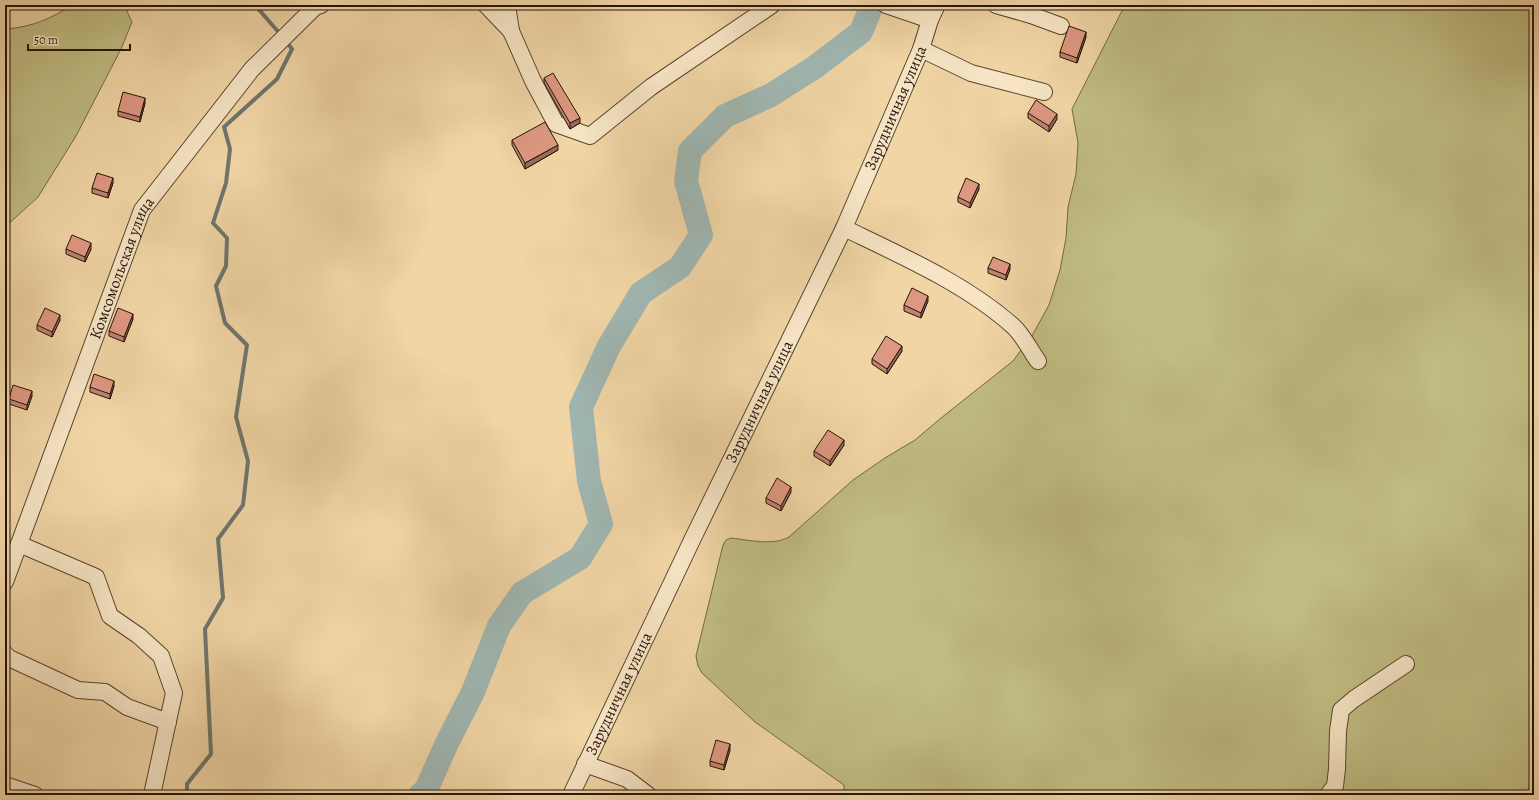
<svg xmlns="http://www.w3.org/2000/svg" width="1539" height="800" font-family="Alegreya,serif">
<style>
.green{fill:#c0bc82;stroke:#726846}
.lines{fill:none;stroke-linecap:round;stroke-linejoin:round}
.stream{stroke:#6e766e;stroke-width:4}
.river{stroke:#9fb6b1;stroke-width:24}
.minor-casing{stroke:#574530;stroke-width:18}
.minor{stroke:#f6e4c4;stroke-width:16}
.wall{fill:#bf836f;stroke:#241509}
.shaded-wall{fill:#9b6a5a;stroke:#241509}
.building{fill:#de9881;stroke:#241509}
.labels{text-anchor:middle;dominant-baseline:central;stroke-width:3;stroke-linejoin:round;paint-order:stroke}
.street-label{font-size:16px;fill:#241509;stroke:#f6e4c4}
</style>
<rect width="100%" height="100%" fill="#f1d5a5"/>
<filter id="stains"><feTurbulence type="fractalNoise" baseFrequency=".005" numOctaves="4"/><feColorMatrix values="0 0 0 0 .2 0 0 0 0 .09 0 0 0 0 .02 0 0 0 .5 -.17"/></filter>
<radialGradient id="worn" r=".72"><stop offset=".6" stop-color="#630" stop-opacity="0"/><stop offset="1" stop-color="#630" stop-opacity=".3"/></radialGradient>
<path class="green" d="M73 5H124L132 22 121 49 76 136 38 197 5 227V29C33 27 49 19 73 5Z
M1125 5H1534V795H844V785L755 722 702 673 698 666 696 656 723 545 726 540 731 538C749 540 773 546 789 537L853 480 885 458 915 440 941 418 1013 361 1033 334 1049 305 1060 270 1066 238 1068 207 1076 174 1078 143 1072 109Z"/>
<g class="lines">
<path class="stream" d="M255 5 281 35
M187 795V784L211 754 205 629 223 598 218 539 243 505 248 461 236 417 247 345 225 323 216 286 226 266 227 238 213 223 226 183 230 149 224 127 277 79 292 49 285 40
M196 795 206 793 210 795"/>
<path class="river" d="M420 795 426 790 447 743 473 692 499 626 522 593 580 558 601 524 589 481 581 407 609 346 641 293 680 267 701 235 686 181 690 151 725 116 771 95 815 67 861 32 872 5"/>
<defs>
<g id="minor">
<path d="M486 5 511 31"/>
<path d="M507 5 511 31 533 81 556 124 590 136 651 87 772 5"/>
<path d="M886 5 930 20"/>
<path d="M996 5 1031 15 1061 26"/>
<path d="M921 49 971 73 1044 92"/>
<path d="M844 228C900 255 966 284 1013 326 1023 335 1030 350 1038 361"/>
<path d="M19 544 96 577 110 616 139 636 161 656 174 693 152 795"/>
<path id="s1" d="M5 582 142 210 252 69 315 7 321 5"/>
<path d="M5 654 9 658 78 690 105 692 127 707 168 722"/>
<path d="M585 764 627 779 648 795"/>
<path d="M5 785 35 795"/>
<path id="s2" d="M571 795 693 538 844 228 921 49 930 20 937 5"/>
<path d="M1328 795 1335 786 1337 769 1338 731 1341 710 1354 699 1406 664"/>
</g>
</defs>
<use href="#minor" class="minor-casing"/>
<use href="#minor" class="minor"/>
</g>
<path class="wall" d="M1086 37 1077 63 1060 57V52Z
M544 78 580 123 570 129 544 83Z
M145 103 140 122 118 116V111Z
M1028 113 1057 119 1049 132 1028 118Z
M512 140 558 150 525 169 512 145Z
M113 183 108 198 92 193V188Z
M979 189 970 208 958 202V197Z
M66 249H91L85 262 66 254Z
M988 268 1010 269 1006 280 988 273Z
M928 301 921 318 904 311V305Z
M133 319 124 342 109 336V331Z
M60 320 52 337 37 330V325Z
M902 351 887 374 872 364V359Z
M114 386 110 399 90 392V387Z
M32 396 27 410 9 404V399Z
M844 445 830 466 814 456V451Z
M791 492 781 511 766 503V498Z
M730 750 724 770 710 766V761Z"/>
<path class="shaded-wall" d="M1086 32V37L1077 63V58Z
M145 98V103L140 122V117Z
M1057 114V119L1049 132V126Z
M580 118V123L570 129V123Z
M558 145V150L525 169V163Z
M113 178V183L108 198V193Z
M979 184V189L970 208V203Z
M91 243V249L85 262V257Z
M1010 264V269L1006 280V275Z
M928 296V301L921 318V313Z
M133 314V319L124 342V337Z
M60 315V320L52 337V332Z
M902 346V351L887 374V369Z
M114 381V386L110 399V394Z
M32 391V396L27 410V405Z
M844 440V445L830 466V461Z
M791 487V492L781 511V506Z
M730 744V750L724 770V765Z"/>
<path class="building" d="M1069 26 1086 32 1077 58 1060 52Z
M553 73 580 118 570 123 544 78Z
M123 92 145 98 140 117 118 111Z
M1036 100 1057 114 1049 126 1028 113Z
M545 122 558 145 525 163 512 140Z
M97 173 113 178 108 193 92 188Z
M966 178 979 184 970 203 958 197Z
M72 235 91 243 85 257 66 249Z
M993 257 1010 264 1006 275 988 268Z
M912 288 928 296 921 313 904 305Z
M45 308 60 315 52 332 37 325Z
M118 308 133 314 124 337 109 331Z
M886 336 902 346 887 369 872 359Z
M94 374 114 381 110 394 90 387Z
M13 385 32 391 27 405 9 399Z
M828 430 844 440 830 461 814 451Z
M777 478 791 487 781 506 766 498Z
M716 740 730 744 724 765 710 761Z"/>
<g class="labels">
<g class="street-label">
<text stroke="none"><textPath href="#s2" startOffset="760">Зарудничная улица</textPath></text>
<text stroke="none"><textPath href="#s1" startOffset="335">Комсомольская улица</textPath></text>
<text stroke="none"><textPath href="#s2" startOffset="436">Зарудничная улица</textPath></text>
<text stroke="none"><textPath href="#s2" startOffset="112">Зарудничная улица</textPath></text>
</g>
</g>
<rect width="1539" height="800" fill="none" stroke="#f1d5a5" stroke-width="20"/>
<rect x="6" y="6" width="1527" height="788" fill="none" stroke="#241509" stroke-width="2"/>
<rect x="10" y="10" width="1519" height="780" fill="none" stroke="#241509"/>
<path d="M28 44v6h102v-6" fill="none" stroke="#241509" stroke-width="2"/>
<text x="34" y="44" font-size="12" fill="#241509" stroke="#f6e4c4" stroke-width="3" paint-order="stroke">50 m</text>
<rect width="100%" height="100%" filter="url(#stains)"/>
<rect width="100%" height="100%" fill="url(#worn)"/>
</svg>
